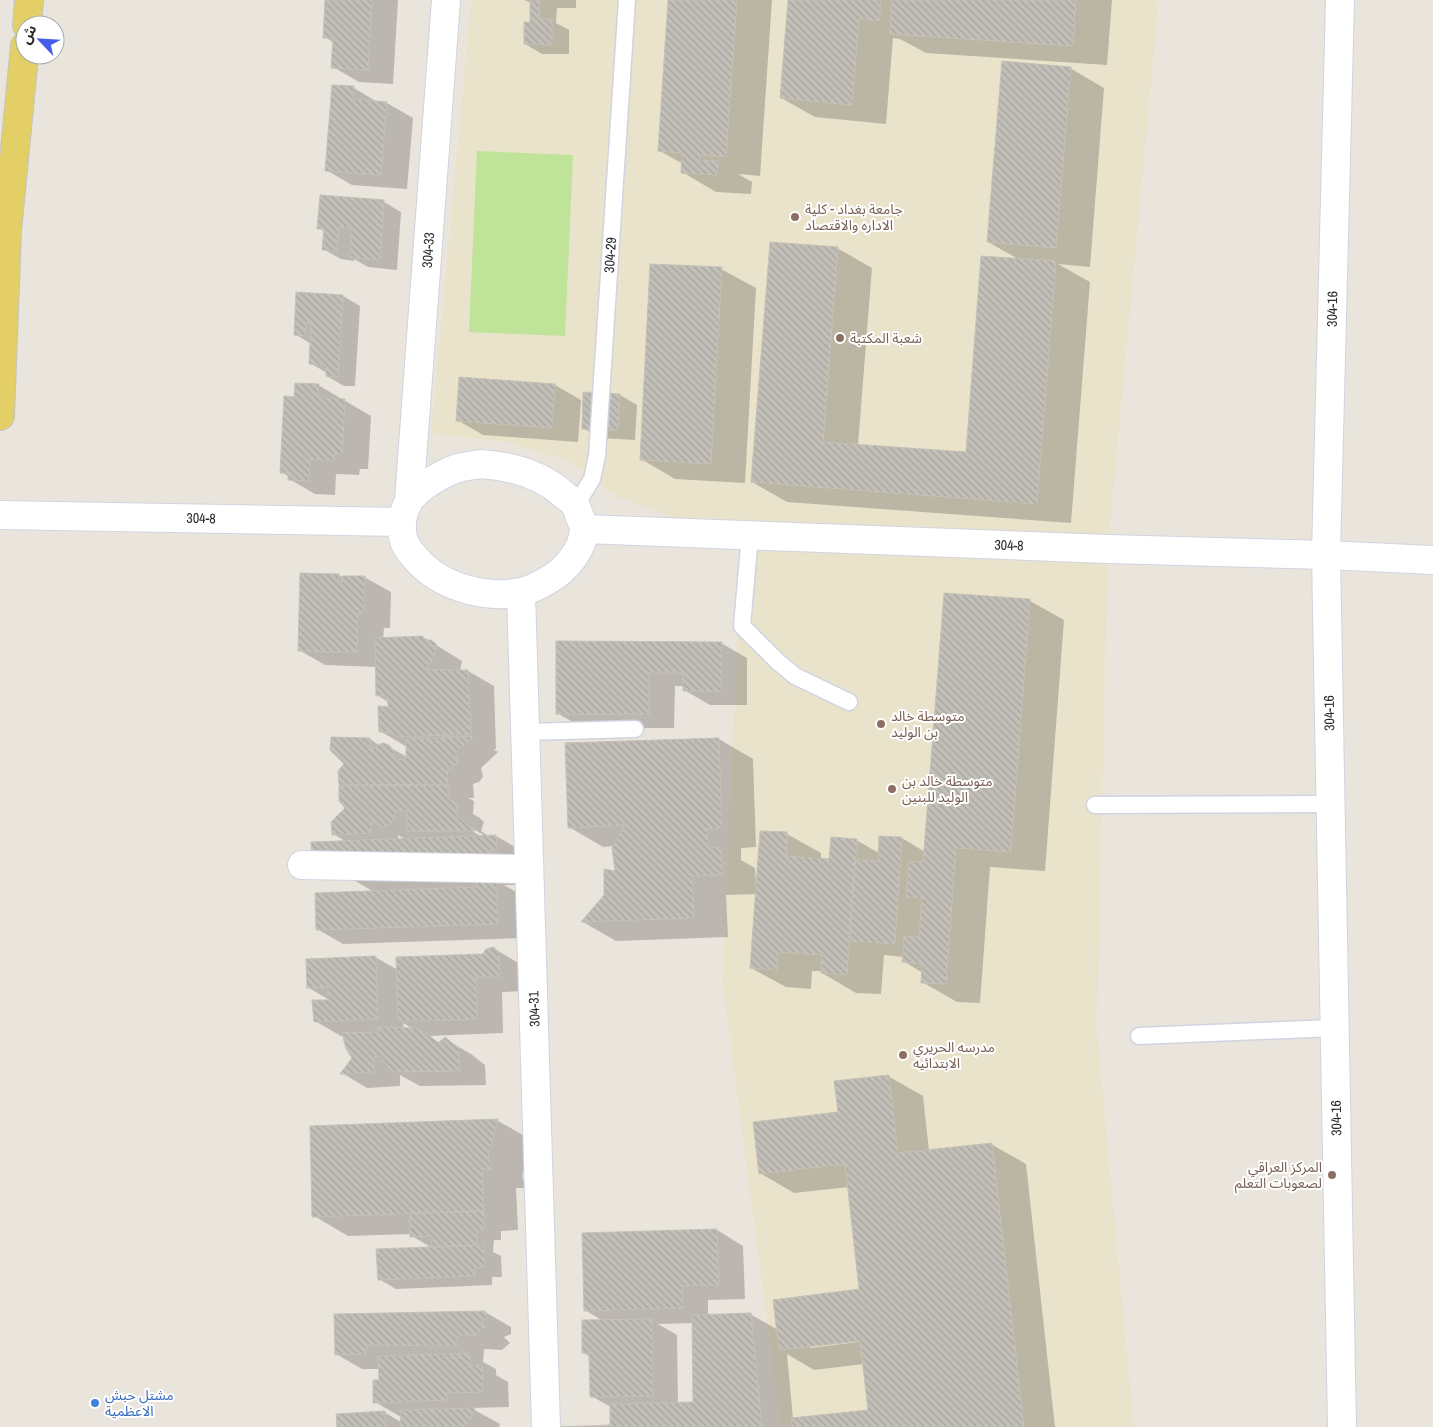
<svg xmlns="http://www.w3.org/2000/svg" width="1433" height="1427" font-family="'Archivo Narrow','Noto Sans Arabic',sans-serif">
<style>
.education{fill:#eae3cc}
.pitch{fill:#bfe399}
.shadow{fill:#0003;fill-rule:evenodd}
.building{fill:url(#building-back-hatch);stroke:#c5c1b6}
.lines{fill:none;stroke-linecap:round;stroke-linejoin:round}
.service-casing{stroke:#d1d3e1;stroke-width:19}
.minor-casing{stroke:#d1d3e1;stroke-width:30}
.primary-casing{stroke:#c3c3c3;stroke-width:30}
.service{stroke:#fff;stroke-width:16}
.minor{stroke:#fff;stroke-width:28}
.primary{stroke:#e4cf66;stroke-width:28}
.education-dot{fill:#8d6e63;stroke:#fff;stroke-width:2}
.shop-dot{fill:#3f7fe0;stroke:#fff;stroke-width:2}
.labels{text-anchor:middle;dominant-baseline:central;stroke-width:4;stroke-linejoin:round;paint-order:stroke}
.education-label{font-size:14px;fill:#785e54;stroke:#fff;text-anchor:start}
.street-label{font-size:14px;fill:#292929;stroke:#fff}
.shop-label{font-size:14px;fill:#366cbe;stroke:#fff;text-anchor:start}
</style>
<defs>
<pattern id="building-back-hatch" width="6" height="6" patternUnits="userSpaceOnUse" patternTransform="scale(1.25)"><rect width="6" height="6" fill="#c2bfb8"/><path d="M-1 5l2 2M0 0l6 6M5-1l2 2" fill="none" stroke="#a7a49e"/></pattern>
</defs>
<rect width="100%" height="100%" fill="#eae5dc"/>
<path class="education" d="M471 0H1159L1108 549 1097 1030 1134 1427H781L722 981 742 540 617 497 569 461 506 442 450 436 431 433Z"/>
<path class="pitch" d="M477 151 573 155 565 336 469 332Z"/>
<path class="shadow" d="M327 0H398L393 84 359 82 333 67 334 43 325 37Z
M525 0H576V8H557L556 23 569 30V54H542L525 44 531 23 532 4Z
M669 0H772L760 176 738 174 752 182 751 194 716 192 682 172 683 164 660 151Z
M789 0H1112L1107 65 926 53 900 39 893 38 886 124 815 117 781 98Z
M1070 68 1104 88 1090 267 1058 264 1090 282 1071 523 787 502 752 482 837 248 872 268 858 445 967 453 1020 260 988 242Z
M354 88 379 103H387L413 118 407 189 352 185 326 170Z
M384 202 401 212 397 270 368 267 354 259V261L341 259 323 249 325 232 319 228Z
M721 269 756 288 745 483 675 479 641 459Z
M297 293 343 296 360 306 355 386H344L327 376V373L310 363 311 344 295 334Z
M318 385 371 416 368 469H360L359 475 336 474 335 495 315 494 289 479V477L282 472 295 398Z
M555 385 581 400 578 442 483 435 457 420Z
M620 395 637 405 635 440 600 438 583 428Z
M339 575 343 578 364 577 391 592 390 628H384L383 639 423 637 462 661 460 671H468L494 686 496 749H493L498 752 481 768 483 777 479 782 473 784 474 798H468L474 801 473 814 480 818 484 822 481 831 488 836H496L522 851 515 865 516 885H504L523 896 524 938 343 944 317 929 374 892 347 876V842L333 834 347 808 340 801 339 771 370 739 380 746 389 747 407 757V747L380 731 390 708 388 702 377 695V667L325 665 299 650ZM470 827 487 837H482L469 829ZM398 835 407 840H398Z
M945 594 1030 601 1064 620 1045 871 990 867 980 1003 957 1002 922 982 923 973 903 961 904 957 884 955 881 994 856 993 822 973V971H812L811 989 786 987 751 968 757 894 726 895 728 937 616 941 583 922 606 895 617 873 614 846 603 847 569 827 719 739 753 759 756 847 741 848V860L755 868 756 883H758L787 834 821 853V860H830L856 840 879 853 902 838 925 852Z
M558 642 721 643 747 658V705H710L684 690V686H675L674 728H583L557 713Z
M493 948 520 964 526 991 502 992 503 1033 428 1036 440 1043 445 1039 471 1054 485 1065 486 1085 420 1086 400 1075V1086L367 1088 342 1073 354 1058 344 1036H341L315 1021 331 1001 309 988 375 957 398 970 484 956ZM403 1023 413 1029H404Z
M888 1076 923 1096 929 1151 991 1144 1026 1164 1055 1427H580L611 1426V1407L591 1396V1357L583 1353 603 1321 585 1310 583 1234 717 1230 743 1246 745 1299 708 1300V1316L750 1314 778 1330 860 1290 849 1187 794 1193 760 1173ZM693 1323 695 1403 678 1404 677 1335 658 1324ZM866 1339V1341L810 1348V1346ZM787 1354 814 1370 864 1364 869 1411 793 1419Z
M498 1121 532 1140 522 1176 526 1188H516L518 1230 501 1231V1240H494L493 1252 501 1256 502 1277H492V1285L396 1289 379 1279 432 1248 412 1236V1234L348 1236 314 1216 311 1127Z
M485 1312 511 1327V1334L504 1337 510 1343 502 1350 484 1349 483 1362 496 1369V1375L508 1382 509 1407 471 1408 500 1424 499 1427H339L384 1412 401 1422V1417L375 1402 380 1381V1369H362L336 1354Z"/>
<path class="building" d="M325 0H372L368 70 331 68 333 38H323Z
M530 0H540L539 18 552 19V45L524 44V22H530Z
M668 0H737L726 157 701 155 699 160 718 161 717 175 681 173 682 153 658 151Z
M788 0H881L879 21 859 19 852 105 780 98Z
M892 0H1076L1073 46 890 34Z
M1002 61 1071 67 1056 248 987 242Z
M332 85 354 86 353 99 387 102 381 175 325 171Z
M320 195 384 200 380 260 350 258 351 228 339 227 337 251 322 250 324 229H317Z
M770 242 838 247 823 442 966 452 981 256 1056 261 1037 504 751 482Z
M650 264 722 267 711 464 640 460Z
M296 292 343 295 338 377 326 376V365L309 364 311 323 306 322 305 336 294 335Z
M459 377 555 384 552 428 456 421Z
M295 383 319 384 318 398 345 399 342 455 334 454V461L310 459 309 481 288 480V473H280L284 396 294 397Z
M583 392 620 394 618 430 582 429Z
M300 573 339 574V585H342V576H365L364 613H358L357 652 298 651Z
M944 593 1030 599 1011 852 956 848 946 984 921 983 922 964 902 962 904 936 919 937 922 898 906 897 909 861 923 862Z
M423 636V640H431L436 644 435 654 431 663H428L427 670H468L471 734 399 737 388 732H379L378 706 389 707 385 695 376 696 375 638Z
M556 641 722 642 721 691H683V672H649V714H556Z
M474 736 455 753 458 761 453 767 447 770 448 784 339 785 338 771 344 764 330 750 331 737 370 738 371 750 380 744 384 743 390 746 393 750 395 760 406 759V739Z
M719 738 722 828 707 829 708 848 721 847 722 875 692 876 694 918 581 922 604 895V869L615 871 612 848 625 825 568 828 565 743Z
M448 785V799L454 801 458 806 456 815 475 831H407V811H396L394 819 391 824 385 827 381 826 372 821 371 833 332 835 331 822 345 808 339 801V786Z
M760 831 787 832 786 856 829 859 831 837 857 839 847 975 821 973 822 955 778 952 777 970 750 968Z
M496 835 497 850H489L490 870 312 862 311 842Z
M879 836 902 837 895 944 849 941 855 859 878 861Z
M476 880H497L498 924 316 930 315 893 476 887Z
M494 947 499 953 500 977H476L477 1019 398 1021 396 957 483 954 486 949Z
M376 956 378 1019 314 1022 312 1000H328V987L307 988 306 959Z
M378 1027 416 1028 425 1032 438 1043 445 1037 459 1049 460 1071 392 1072 380 1056 374 1057V1072L340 1074 352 1058 346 1049 342 1033 378 1032Z
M889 1075 898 1153 992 1143 1024 1427H792L791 1418 868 1410 860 1341 779 1350 773 1300 859 1289 845 1164 759 1174 753 1122 838 1112 834 1081Z
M498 1119 488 1156 492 1169H482L484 1211 312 1217 310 1126Z
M484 1211V1230L477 1231 476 1245 432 1247 431 1236 410 1237V1213Z
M717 1229 719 1285 682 1286 683 1308 584 1311 582 1233Z
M484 1245 485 1267 475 1268V1276L378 1280 376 1249Z
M485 1311 486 1319 479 1322 485 1327 476 1335H458L457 1346 368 1345 365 1354 335 1355 334 1314Z
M751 1313 762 1427H559L610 1425V1404L693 1402 692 1315Z
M652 1319 653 1396 590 1397 589 1353H582V1320Z
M470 1353V1366L482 1365 483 1392 447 1393V1400L373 1403V1380H379L378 1356Z
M475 1408 469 1422 463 1427H400L401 1410Z
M385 1411V1427H337L336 1414Z"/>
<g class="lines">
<defs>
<path id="service" d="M576 505 592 479 597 456 627 0
M750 535 742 626 777 661 795 676 849 702
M525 732 635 729
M1095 805 1330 804
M1139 1036 1334 1028"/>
<path id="minor" d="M1340 0 1326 555 1342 1427
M481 464C511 466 541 474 564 495 568 498 573 501 575 505 577 508 578 512 579 515 581 520 584 525 584 530 583 550 565 571 548 580 540 585 530 590 521 592 488 599 446 588 422 565 416 559 407 550 404 541 400 528 402 513 409 501 417 488 447 470 462 467 468 466 475 465 481 464Z
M409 500 446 0
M0 515 401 522
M584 529 1108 549 1326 555 1433 560
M521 592 546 1427
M302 865 529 869"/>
<path id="primary" d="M27 25 29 0
M0 416 7 231 25 46"/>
</defs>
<use href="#service" class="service-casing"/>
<use href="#minor" class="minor-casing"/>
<use href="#primary" class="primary-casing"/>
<use href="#service" class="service"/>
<use href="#minor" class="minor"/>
<use href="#primary" class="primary"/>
</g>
<g class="education-dot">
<circle cx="795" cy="217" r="5"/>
<circle cx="840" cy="338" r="5"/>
<circle cx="881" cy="724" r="5"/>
<circle cx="892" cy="789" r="5"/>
<circle cx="903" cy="1055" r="5"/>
<circle cx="1332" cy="1175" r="5"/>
</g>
<circle class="shop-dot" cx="95" cy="1403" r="5"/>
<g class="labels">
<g class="education-label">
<text x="805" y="209">جامعة بغداد - كلية<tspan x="805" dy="16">الاداره والاقتصاد</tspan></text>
<text x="850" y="338">شعبة المكتبة</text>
<text x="891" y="716">متوسطة خالد<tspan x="891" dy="16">بن الوليد</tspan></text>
<text x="902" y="781">متوسطة خالد بن<tspan x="902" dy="16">الوليد للبنين</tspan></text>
<text x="913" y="1047">مدرسه الحريري<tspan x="913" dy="16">الابتدائيه</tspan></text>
<text x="1322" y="1167" text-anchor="end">المركز العراقي<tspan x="1322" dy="16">لصعوبات التعلم</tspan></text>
</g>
<g class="street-label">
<text transform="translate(428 250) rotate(-86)">304-33</text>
<text transform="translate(610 255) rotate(-86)">304-29</text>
<text transform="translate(1332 309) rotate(-89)">304-16</text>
<text transform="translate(201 518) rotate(1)">304-8</text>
<text transform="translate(1009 545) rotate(2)">304-8</text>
<text transform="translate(1329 713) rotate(-91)">304-16</text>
<text transform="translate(534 1009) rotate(-92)">304-31</text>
<text transform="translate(1336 1118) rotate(-91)">304-16</text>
</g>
<g class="shop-label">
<text x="105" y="1395">مشتل حبش<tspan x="105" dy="16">الاعظمية</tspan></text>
</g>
</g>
<g transform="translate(40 40) rotate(295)"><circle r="24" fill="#ffffff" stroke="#a9a9a9"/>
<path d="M0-4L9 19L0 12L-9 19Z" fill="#485cea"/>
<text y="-8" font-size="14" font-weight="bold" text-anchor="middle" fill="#292929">ش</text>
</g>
</svg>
